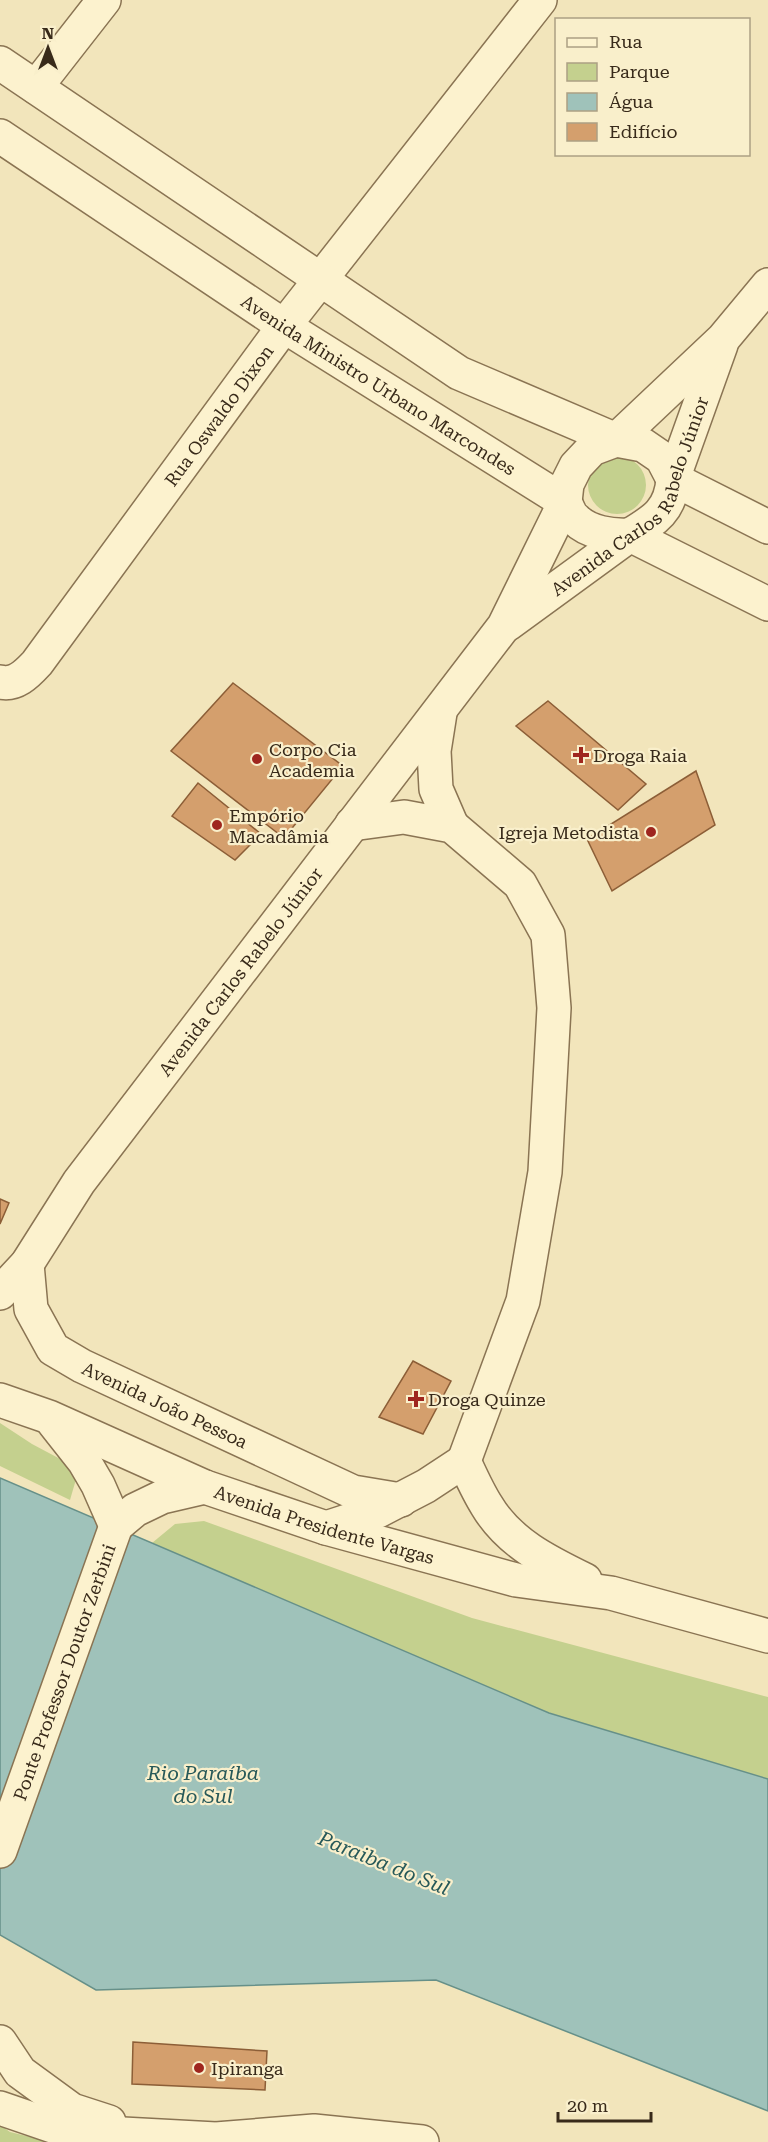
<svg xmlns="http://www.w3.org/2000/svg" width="768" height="2142" font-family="'Roboto Serif',serif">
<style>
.green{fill:#c4d08e}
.water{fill:#9fc2ba;stroke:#669089;stroke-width:1.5}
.building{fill:#d49f6d;stroke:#8c5e37;stroke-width:1.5}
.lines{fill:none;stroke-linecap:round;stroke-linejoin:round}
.minor-casing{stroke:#8a7453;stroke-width:36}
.tertiary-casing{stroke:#8a7453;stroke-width:36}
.minor{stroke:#fcf2ce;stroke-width:33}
.tertiary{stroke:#fcf2ce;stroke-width:33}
.poi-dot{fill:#9f261e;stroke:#f9efcb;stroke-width:2}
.labels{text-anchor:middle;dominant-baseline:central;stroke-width:4.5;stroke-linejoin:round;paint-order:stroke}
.street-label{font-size:18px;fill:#382a1a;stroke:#f9efcb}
.poi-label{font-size:18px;fill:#382a1a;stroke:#f9efcb;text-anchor:start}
.water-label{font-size:20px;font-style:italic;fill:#275959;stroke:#f9efcb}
</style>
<rect width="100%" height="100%" fill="#f2e5bb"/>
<path class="green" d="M588 485a29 29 0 1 1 58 0a29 29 0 1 1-58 0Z
M0 1423 32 1444 79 1469 70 1500 0 1466Z
M204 1521 472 1618 768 1697V1779L549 1713 152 1543 175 1524Z
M0 2125 10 2132 51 2142H0Z"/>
<path class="water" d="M0 1478 549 1713 768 1779V2111L436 1980 96 1990 0 1935Z"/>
<path class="building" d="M233 683 343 766 284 838 171 751Z
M548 701 646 784 618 810 516 726Z
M696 771 715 825 612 891 587 839Z
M198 783 261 834 235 860 172 816Z
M0 1199 9 1203 0 1224Z
M413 1361 451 1381 423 1434 379 1417Z
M133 2042 267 2051 265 2090 132 2084Z"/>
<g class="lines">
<defs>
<g id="minor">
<path d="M36 87 104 0"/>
<path id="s1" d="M0 682C15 686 27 674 37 663L284 326 540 0"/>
<path id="s2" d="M27 1264 31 1309 53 1349 82 1366 353 1492 401 1500"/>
</g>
<g id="tertiary">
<path d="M0 63 459 373 616 440 643 445 662 458 673 479 768 527"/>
<path id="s3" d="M0 136 284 326 565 502C568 508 570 515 575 519 589 533 612 536 630 535L768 604"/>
<path id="s4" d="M508 624 630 535C655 520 671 510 673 479L721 345"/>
<path d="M440 713 434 751 436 789 452 826"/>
<path d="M352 824 404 817 452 826 520 884 548 935 554 1008 545 1172 523 1301 464 1461"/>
<path id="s5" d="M0 1293 27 1264 79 1182 504 626 565 502 567 484 576 466 592 449 616 440 723 339 768 285"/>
<path id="s6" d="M0 1400 49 1417 205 1487 326 1528 516 1580 611 1593 768 1636"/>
<path d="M54 1423 84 1461 98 1485 116 1526"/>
<path d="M464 1461C471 1476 478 1492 487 1506 509 1543 548 1562 585 1580"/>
<path d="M116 1526 135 1510 162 1497 205 1487"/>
<path d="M326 1528 378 1511 426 1486 464 1461"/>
<path id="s7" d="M0 1851 116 1526"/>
<path d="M0 2042 20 2072 72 2110 109 2122"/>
<path d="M0 2108 67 2131 216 2139 314 2131 422 2142"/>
</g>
</defs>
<use href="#minor" class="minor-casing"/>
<use href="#tertiary" class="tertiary-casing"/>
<use href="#minor" class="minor"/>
<use href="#tertiary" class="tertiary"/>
</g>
<g class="poi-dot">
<path d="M578 746h6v6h6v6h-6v6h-6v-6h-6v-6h6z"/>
<circle cx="257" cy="759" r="6"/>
<circle cx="217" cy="825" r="6"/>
<circle cx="651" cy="832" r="6"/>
<path d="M413 1390h6v6h6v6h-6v6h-6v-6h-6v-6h6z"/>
<circle cx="199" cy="2068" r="6"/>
</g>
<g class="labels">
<g class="street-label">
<text stroke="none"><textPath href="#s3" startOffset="453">Avenida Ministro Urbano Marcondes</textPath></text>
<text stroke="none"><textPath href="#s1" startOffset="351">Rua Oswaldo Dixon</textPath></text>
<text stroke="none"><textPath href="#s4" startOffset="184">Avenida Carlos Rabelo Júnior</textPath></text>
<text stroke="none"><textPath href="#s5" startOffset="402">Avenida Carlos Rabelo Júnior</textPath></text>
<text stroke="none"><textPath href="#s2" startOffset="216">Avenida João Pessoa</textPath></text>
<text stroke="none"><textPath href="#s6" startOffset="348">Avenida Presidente Vargas</textPath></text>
<text stroke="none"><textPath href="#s7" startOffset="190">Ponte Professor Doutor Zerbini</textPath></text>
</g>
<g class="poi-label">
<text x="269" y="749">Corpo Cia<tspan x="269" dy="21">Academia</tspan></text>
<text x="593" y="755">Droga Raia</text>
<text x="229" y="815">Empório<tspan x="229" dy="21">Macadâmia</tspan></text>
<text x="639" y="832" text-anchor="end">Igreja Metodista</text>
<text x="428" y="1399">Droga Quinze</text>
<text x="211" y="2068">Ipiranga</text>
</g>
<g class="water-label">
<text x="203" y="1773">Rio Paraíba<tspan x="203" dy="23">do Sul</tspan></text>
<text transform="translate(384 1863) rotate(22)">Paraiba do Sul</text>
</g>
</g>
<rect x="555" y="18" width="195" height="138" fill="#f9efcb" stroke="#aca084" stroke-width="1.5"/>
<rect x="567" y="38" width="30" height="9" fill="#fcf2ce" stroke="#aca084" stroke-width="1.5"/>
<text x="609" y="48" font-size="18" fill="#382a1a">Rua</text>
<rect x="567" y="63" width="30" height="18" fill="#c4d08e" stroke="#aca084" stroke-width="1.5"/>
<text x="609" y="78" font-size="18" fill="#382a1a">Parque</text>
<rect x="567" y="93" width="30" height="18" fill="#9fc2ba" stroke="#aca084" stroke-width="1.5"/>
<text x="609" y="108" font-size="18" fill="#382a1a">Água</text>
<rect x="567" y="123" width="30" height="18" fill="#d49f6d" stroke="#aca084" stroke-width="1.5"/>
<text x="609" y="138" font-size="18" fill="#382a1a">Edifício</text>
<g transform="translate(48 48)" stroke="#f9efcb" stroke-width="4.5" paint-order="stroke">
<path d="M0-4.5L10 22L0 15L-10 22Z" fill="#382a1a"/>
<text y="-9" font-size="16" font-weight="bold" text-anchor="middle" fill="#382a1a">N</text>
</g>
<path d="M558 2112v9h93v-9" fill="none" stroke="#382a1a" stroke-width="3"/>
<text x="567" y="2112" font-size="18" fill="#382a1a" stroke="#f9efcb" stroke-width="4.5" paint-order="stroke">20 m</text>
</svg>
